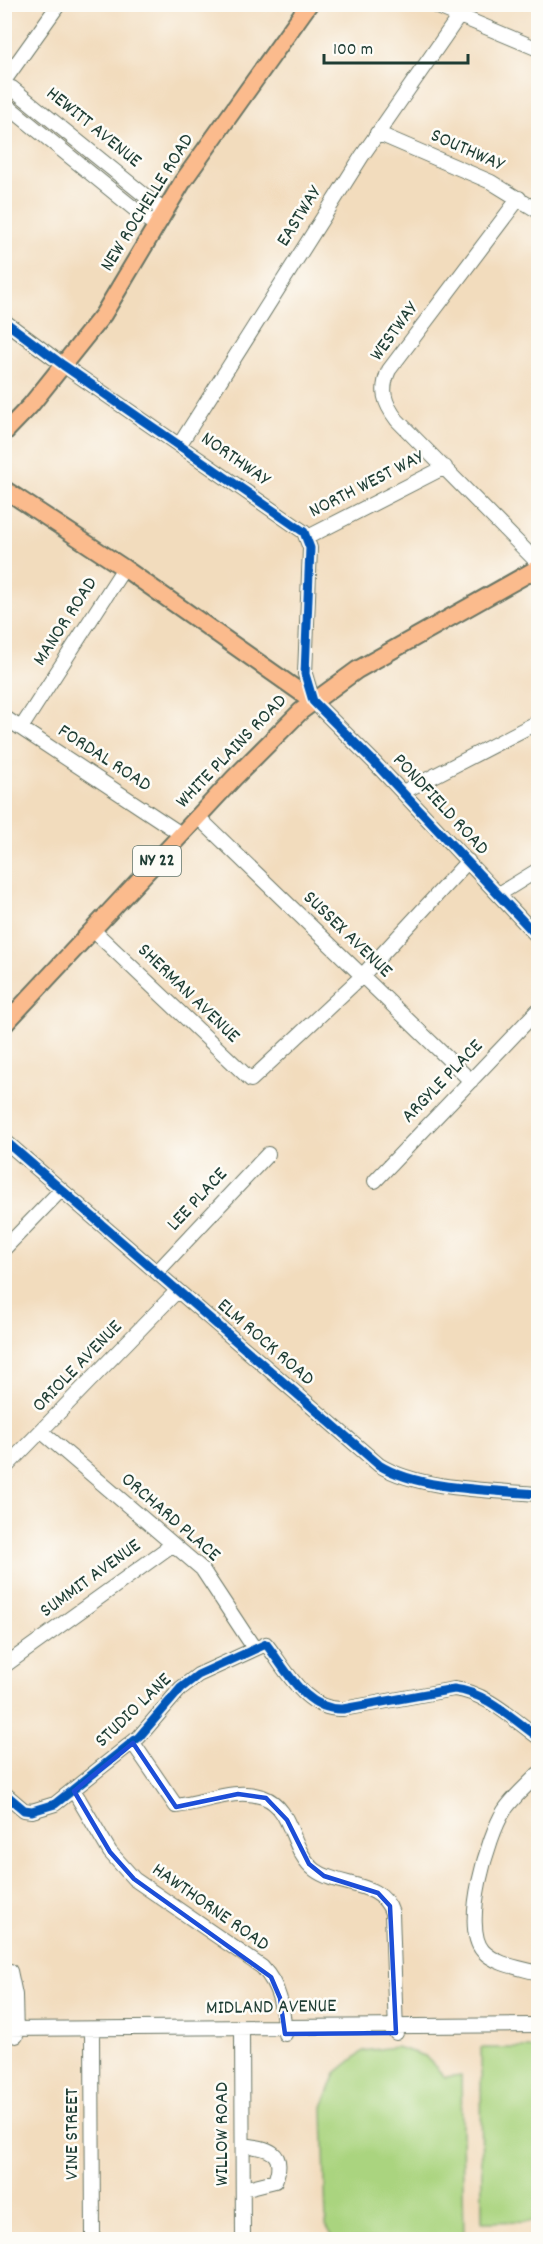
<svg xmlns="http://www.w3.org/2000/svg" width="543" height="2244" font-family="Dekko,sans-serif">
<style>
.garden{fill:#aad47f;stroke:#64885a;stroke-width:1.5}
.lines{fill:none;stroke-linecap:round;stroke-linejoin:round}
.minor-casing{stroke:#697564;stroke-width:16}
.major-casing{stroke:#697564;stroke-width:20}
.minor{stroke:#fff;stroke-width:14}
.major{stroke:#fbbb8d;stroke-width:16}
.cycleway-casing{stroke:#fdfcf7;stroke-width:13}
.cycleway{stroke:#0057b8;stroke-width:9}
.marked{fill:none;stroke:#1d4ed8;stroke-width:4.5;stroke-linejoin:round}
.labels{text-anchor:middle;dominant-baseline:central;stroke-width:5;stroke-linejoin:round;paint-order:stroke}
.shield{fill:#fdfcf7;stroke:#62766e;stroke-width:1.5}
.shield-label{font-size:18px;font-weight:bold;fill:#1f3d34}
.street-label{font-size:20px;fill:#1f3d34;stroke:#fdfcf7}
</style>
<rect width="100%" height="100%" fill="#fdfcf7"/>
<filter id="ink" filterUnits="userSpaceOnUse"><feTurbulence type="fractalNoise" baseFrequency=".0167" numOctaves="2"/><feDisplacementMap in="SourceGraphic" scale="12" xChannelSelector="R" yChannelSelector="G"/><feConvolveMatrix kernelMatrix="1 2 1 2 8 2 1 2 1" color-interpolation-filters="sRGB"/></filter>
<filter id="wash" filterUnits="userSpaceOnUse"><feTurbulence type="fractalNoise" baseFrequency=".008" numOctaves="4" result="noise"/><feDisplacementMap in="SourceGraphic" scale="24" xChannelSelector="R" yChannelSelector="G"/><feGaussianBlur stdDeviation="1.35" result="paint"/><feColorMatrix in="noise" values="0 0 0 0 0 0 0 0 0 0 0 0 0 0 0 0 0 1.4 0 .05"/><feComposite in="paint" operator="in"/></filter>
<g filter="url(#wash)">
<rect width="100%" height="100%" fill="#f2dcbd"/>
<path class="garden" d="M396 2047 425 2056 445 2077 461 2075 464 2239H334L326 2225 323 2107 336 2073 363 2051Z
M481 2048H538V2221L482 2222Z"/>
</g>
<g filter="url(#ink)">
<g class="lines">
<defs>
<path id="minor" d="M431 4 538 49
M4 81 59 4
M4 86 12 88 159 207 161 220H148L4 103
M377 133 491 182 538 211
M519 198 389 370C380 390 384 403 397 420L538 563
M4 321 63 365 304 532 310 548 305 674 313 701 373 761 538 937
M180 444 362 156 459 16
M308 537 445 467
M4 717 181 834
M21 728 124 568
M403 792 538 722
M198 817 471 1081
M499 894 538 870
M93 930 251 1080 361 977 468 861
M4 1140 379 1465C419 1490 491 1490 538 1494
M375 1181 538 1010
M4 1249 61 1190
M157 1272 268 1154
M42 1432 202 1569 254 1648
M4 1469 177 1291
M4 1666 172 1545
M133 1743 176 1806C205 1803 234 1787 263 1797 294 1808 290 1851 315 1870 339 1888 382 1880 392 1913L396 2033
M538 1774C527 1786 513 1797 504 1811 488 1836 461 1927 483 1951 496 1965 521 1968 538 1973
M74 1791 110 1852 134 1879 262 1967C280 1986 283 2008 285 2034
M4 1793 24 1810 32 1811 55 1804 139 1737 181 1688 198 1675 266 1644C286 1669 305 1711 343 1709L454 1689C485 1692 513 1719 538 1737
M10 1971 15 1995 16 2036
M242 2028 243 2240
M4 2029 538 2025
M92 2029 93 2240
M243 2145C266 2148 287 2150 275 2181L243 2189"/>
<path id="major" d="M4 433 30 406 103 315 183 181 309 4
M4 489 124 568 313 701
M4 1025 234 778 301 711 357 670 538 568"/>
</defs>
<use href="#minor" class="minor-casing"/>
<use href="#major" class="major-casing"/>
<use href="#minor" class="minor"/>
<use href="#major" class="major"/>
<defs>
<path id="cycleway" d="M4 321 63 365 304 532 310 548 305 674 313 701 373 761 538 937
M4 1140 379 1465C419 1490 491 1490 538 1494
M4 1793 24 1810 32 1811 55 1804 139 1737 181 1688 198 1675 266 1644C286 1669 305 1711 343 1709L454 1689C485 1692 513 1719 538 1737"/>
</defs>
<use href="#cycleway" class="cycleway-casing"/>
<use href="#cycleway" class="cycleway"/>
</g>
</g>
<path class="marked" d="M133 1743 176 1807 238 1794 266 1798 287 1820 309 1864 324 1876 378 1893 390 1906 396 2033 285 2034 280 1998 271 1977 134 1879 110 1852 74 1791Z"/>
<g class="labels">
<rect class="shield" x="133" y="846" width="48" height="30" rx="4.5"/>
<g class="shield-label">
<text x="157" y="861">NY 22</text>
</g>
<g class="street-label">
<text transform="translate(93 128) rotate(39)">HEWITT AVENUE</text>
<text transform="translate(467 151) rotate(24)">SOUTHWAY</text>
<text transform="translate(148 203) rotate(-58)">NEW ROCHELLE ROAD</text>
<text transform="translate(300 217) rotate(-58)">EASTWAY</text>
<text transform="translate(395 332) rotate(-54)">WESTWAY</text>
<text transform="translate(235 460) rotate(35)">NORTHWAY</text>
<text transform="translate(367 485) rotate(-27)">NORTH WEST WAY</text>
<text transform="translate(66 622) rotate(-57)">MANOR ROAD</text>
<text transform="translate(232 752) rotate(-46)">WHITE PLAINS ROAD</text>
<text transform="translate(104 759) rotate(33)">FORDAL ROAD</text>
<text transform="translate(440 805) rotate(47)">PONDFIELD ROAD</text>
<text transform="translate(347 935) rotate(44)">SUSSEX AVENUE</text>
<text transform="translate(188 994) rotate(44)">SHERMAN AVENUE</text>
<text transform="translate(443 1082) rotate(-46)">ARGYLE PLACE</text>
<text transform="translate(198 1200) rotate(-47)">LEE PLACE</text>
<text transform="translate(265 1343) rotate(41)">ELM ROCK ROAD</text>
<text transform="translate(78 1367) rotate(-46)">ORIOLE AVENUE</text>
<text transform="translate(170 1518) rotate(41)">ORCHARD PLACE</text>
<text transform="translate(91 1579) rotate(-36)">SUMMIT AVENUE</text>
<text transform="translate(134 1711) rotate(-44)">STUDIO LANE</text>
<text transform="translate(210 1908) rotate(35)">HAWTHORNE ROAD</text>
<text transform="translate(271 2008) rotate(-1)">MIDLAND AVENUE</text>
<text transform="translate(73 2134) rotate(-90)">VINE STREET</text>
<text transform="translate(223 2134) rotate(-90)">WILLOW ROAD</text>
</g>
</g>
<rect width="543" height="2244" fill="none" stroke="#fdfcf7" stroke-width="24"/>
<path d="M324 54v9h144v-9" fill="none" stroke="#1f3d34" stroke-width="3"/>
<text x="333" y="54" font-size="18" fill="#1f3d34" stroke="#fdfcf7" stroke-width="4.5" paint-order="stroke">100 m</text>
</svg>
